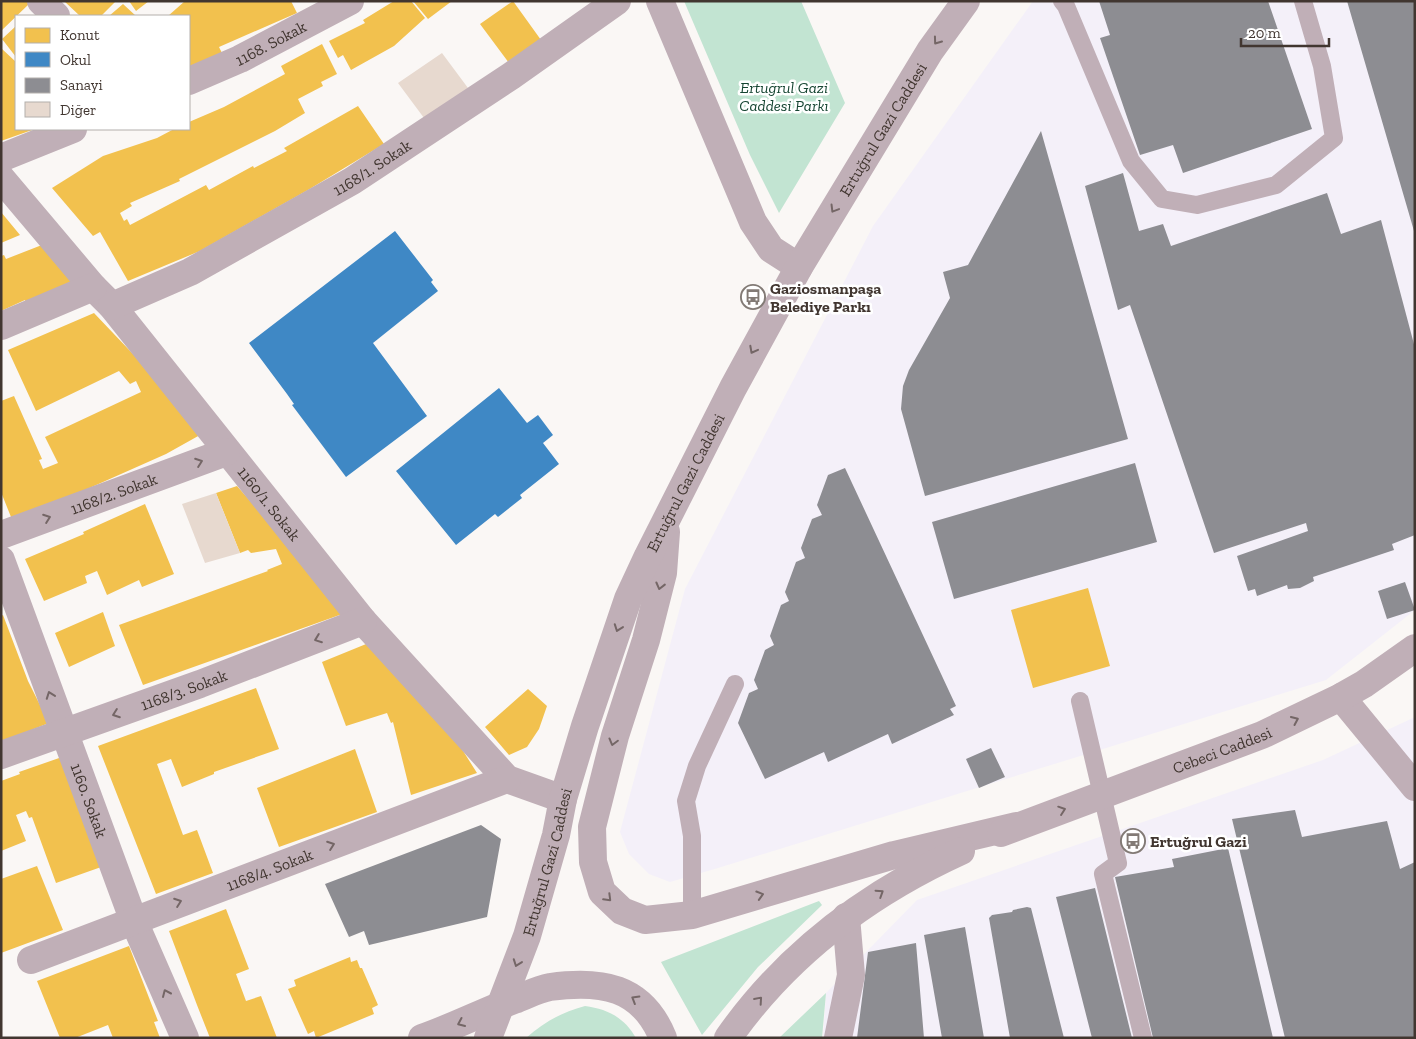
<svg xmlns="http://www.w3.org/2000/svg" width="1416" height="1039" font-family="'Zilla Slab',serif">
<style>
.industrial{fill:#f4f0f9}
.green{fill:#c2e4d2}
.homes{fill:#f2c14e}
.schools{fill:#3f88c5}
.industry{fill:#8d8d92}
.building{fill:#e7d9cf}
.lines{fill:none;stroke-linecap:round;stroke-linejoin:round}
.lane{stroke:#c0afb7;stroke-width:18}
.street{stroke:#c0afb7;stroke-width:28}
.primary{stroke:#c0afb7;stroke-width:28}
.oneway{stroke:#746666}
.labels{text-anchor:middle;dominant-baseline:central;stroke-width:5;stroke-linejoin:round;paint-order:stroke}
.street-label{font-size:16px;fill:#413630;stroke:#fff}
.park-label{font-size:16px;font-style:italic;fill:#164532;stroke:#fff}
.poi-label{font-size:16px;font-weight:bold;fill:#413630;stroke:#fff;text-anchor:start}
</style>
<rect width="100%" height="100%" fill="#faf7f5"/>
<path class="industrial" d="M1033 1H1415V610L1326 680 718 868 670 882 649 874 629 854 620 832 685 589 873 226Z
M1415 717V1038H823L826 993 917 900 1323 760Z"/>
<path class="green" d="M684 1H801L845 103 779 213 750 155Z
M819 901 822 905 758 967 702 1035 661 962Z
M826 993 822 1038H779Z
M585 1006C607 1009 624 1017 636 1038H526C544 1022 562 1012 585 1006Z"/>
<path class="homes" d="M1 1H26L29 4 1 31Z
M64 1H116L101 16H80Z
M129 1H149L136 11Z
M185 1H291L297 13 219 47 222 53 189 72V16H168Z
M394 1H411L425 18 394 46 351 70 343 55 338 58 329 41 365 23 363 20Z
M413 1H452L428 19Z
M513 1 541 40 509 63 480 24Z
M123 4 136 16H109Z
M16 26V57L2 39Z
M322 44 337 74 321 82 323 86 298 99 305 113 275 131 179 179 180 181 130 203 132 206 120 213 124 221 127 219 130 225 206 185 209 190 253 166 254 168 287 151 284 148 358 106 384 144 308 190 200 251 128 281 100 232 93 236 52 188 103 156 157 138 174 129H189V122L224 107 285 74 281 66Z
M1 48 16 62V129H35L1 141Z
M1 212 20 235 1 243Z
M47 243 78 285 26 303 25 300 1 311V256L4 255 6 259Z
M94 313 152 374 200 435 166 454 13 522 1 492V401L14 396 42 459 39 460 43 469 58 463 45 437 141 392 136 381 130 384 119 371 36 411 8 350Z
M237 486 348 612 143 685 119 625 268 571 267 570 282 564 276 549 251 553 248 550 240 553 216 493Z
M145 504 174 574 142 587 139 580 107 595 97 571 85 576 87 583 44 601 25 559 84 534 83 532Z
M1088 588 1110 666 1033 688 1011 610Z
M103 612 115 646 69 667 55 633Z
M3 615 28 681 49 723 1 742V616Z
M371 642 436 708 477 773 411 795 393 722 391 723 387 713 346 726 322 662Z
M256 688 279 749 214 772V774L182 787 171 759 157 764 183 835 197 830 213 873 156 894 98 746Z
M528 689 547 706 539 729 527 747 509 755 485 727Z
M355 749 377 812 279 847 257 788Z
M62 757 104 866 56 883 32 817 29 818 26 811 16 815 26 841 1 851V781L20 774 19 772Z
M37 866 63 930 1 953V879Z
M226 909 249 969 236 974 246 1001 261 996 277 1038H210L197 1005 169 931Z
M129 946 158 1021 154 1022 160 1038H113L108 1025 75 1038H60L37 981Z
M350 957 351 962 357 960 360 968H362L378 1005 372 1008 374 1014 316 1038 314 1031 308 1034 288 989 296 986 294 980Z"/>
<path class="schools" d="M395 231 433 280 431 282 438 291 373 343 427 416 346 477 292 405 294 404 287 394 249 343Z
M499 388 527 423 538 415 553 435 543 443 559 464 520 495 522 498 498 517 495 514 456 545 396 471Z"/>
<path class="industry" d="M1099 1H1268L1312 129 1183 173 1173 145 1140 155 1100 38 1110 35Z
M1347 1H1415V230L1414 231Z
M1041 131 1128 439 925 496 901 409 903 386 909 370 950 298 943 272 968 265Z
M1123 173 1139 231 1163 224 1171 246 1327 193 1341 234 1381 220 1415 348V535L1392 544 1394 550 1313 577 1314 581 1300 588 1288 589 1287 585 1257 596 1255 589 1248 591 1237 556 1308 531 1306 523 1214 553 1130 305 1118 310 1085 186Z
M1135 463 1157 542 954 599 932 522Z
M845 468 956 706 950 709 954 715 892 744 888 734 828 762 824 752 765 779 738 723 749 693 758 689 754 680 765 650 774 645 770 636 781 605 789 601 785 592 796 562 805 558 801 548 812 519 822 515 817 505 828 475Z
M1405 582 1415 610 1387 619 1378 591Z
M991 748 1005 777 979 788 966 759Z
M1295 810 1302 837 1387 821 1400 869 1415 862V1038H1285L1232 819Z
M481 825 501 839 487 917 369 945 364 931 349 937 325 884Z
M1228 848 1273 1038H1153L1115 877 1174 867 1172 859Z
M1095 888 1132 1038H1092L1056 897Z
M1027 907 1031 908 1064 1038H1010L989 918 992 915 1012 912 1013 910Z
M965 927 984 1038H942L924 935Z
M916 943 924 1038H857L868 952Z"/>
<path class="building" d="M442 53 468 88 424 118 398 83Z
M216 493 240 553 205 563 182 504Z"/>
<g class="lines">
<path class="lane" d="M1062 1 1066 6 1131 161 1162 199 1197 205 1276 185 1334 138 1322 66 1303 1
M1080 701 1118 863 1103 874 1143 1038
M692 915V836L686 801 697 766 735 684"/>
<g class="street">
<path d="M41 1 56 16"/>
<path d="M660 1 753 222 771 249 799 267"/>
<path id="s1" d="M189 81 240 59 350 1"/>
<path d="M1 158 73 129"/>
<path id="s2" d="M1 178 93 287 112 306 363 621 507 779 563 799"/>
<path id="s3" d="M112 306 190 272 352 181 511 76 617 1"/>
<path d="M1 326 93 287"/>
<path id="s4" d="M1 535 226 452"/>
<path id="s5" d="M1 560 133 919 185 1038"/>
<path d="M1341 697 1415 787"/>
<path id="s6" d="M1 755 200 684 363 621"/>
<path id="s7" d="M31 960 507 779"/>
<path d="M838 1038 851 975 846 917"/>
</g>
<g class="primary">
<path d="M666 532 663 573 646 640 615 736 592 827 593 862 602 892 622 911 645 920 692 915 894 855 1016 826"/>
<path id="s8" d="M1001 833 1262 735 1341 697 1364 684 1415 648"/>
<path d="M422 1038C453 1027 483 1012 514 1000 525 996 538 989 550 987 601 980 642 986 663 1038"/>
<path id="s9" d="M488 1038 527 936 556 835 563 799 585 726 628 599 648 556 733 388 799 267 930 51 966 1"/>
<path d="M728 1038C787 954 869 893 961 851"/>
</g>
</g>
<defs><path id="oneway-chevron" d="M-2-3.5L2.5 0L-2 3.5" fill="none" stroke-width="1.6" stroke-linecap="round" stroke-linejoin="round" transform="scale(1.25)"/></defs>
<g class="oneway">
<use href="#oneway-chevron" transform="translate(937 41) rotate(126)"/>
<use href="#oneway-chevron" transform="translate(834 209) rotate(121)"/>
<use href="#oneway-chevron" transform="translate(753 350) rotate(118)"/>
<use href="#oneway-chevron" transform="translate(199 462) rotate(-20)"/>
<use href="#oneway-chevron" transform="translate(47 518) rotate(-20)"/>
<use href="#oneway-chevron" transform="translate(660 586) rotate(104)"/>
<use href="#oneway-chevron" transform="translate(618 628) rotate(110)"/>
<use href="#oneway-chevron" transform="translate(318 639) rotate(159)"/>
<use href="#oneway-chevron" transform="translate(50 695) rotate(-110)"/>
<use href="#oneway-chevron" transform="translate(116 714) rotate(160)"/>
<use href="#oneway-chevron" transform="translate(1295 720) rotate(-24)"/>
<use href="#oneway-chevron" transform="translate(613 742) rotate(105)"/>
<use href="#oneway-chevron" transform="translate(1062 810) rotate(-19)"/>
<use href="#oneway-chevron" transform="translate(331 845) rotate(-20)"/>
<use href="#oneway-chevron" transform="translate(880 893) rotate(-33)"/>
<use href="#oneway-chevron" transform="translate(760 895) rotate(-17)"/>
<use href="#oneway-chevron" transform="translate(608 898) rotate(45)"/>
<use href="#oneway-chevron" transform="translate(178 902) rotate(-20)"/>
<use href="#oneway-chevron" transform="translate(517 963) rotate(110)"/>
<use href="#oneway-chevron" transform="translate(166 993) rotate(-114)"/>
<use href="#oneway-chevron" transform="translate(635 999) rotate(-149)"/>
<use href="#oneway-chevron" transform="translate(759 1000) rotate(-49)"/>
<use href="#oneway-chevron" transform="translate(461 1023) rotate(156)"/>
</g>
<defs>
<symbol id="bus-ring" viewBox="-11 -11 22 22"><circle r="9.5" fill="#fff" stroke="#827a75" stroke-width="1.5"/><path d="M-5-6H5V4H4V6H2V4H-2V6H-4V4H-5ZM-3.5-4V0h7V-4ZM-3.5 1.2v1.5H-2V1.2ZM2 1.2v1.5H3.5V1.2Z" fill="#827a75"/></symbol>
</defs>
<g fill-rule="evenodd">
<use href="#bus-ring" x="739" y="283" width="28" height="28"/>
<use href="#bus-ring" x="1119" y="827" width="28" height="28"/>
</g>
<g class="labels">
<g class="street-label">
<text stroke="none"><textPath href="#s1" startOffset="90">1168. Sokak</textPath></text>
<text stroke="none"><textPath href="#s9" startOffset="996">Ertuğrul Gazi Caddesi</textPath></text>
<text stroke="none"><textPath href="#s3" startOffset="295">1168/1. Sokak</textPath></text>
<text stroke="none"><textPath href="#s9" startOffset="591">Ertuğrul Gazi Caddesi</textPath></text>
<text stroke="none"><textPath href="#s4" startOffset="120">1168/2. Sokak</textPath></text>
<text stroke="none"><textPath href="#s2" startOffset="422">1160/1. Sokak</textPath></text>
<text stroke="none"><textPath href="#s6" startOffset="194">1168/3. Sokak</textPath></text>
<text stroke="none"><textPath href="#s8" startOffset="236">Cebeci Caddesi</textPath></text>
<text stroke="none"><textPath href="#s5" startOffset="256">1160. Sokak</textPath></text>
<text stroke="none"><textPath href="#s9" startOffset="186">Ertuğrul Gazi Caddesi</textPath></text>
<text stroke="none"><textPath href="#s7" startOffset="255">1168/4. Sokak</textPath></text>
</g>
<g class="park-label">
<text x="784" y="87">Ertuğrul Gazi<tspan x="784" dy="18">Caddesi Parkı</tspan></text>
</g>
<g class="poi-label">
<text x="770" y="288">Gaziosmanpaşa<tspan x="770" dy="18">Belediye Parkı</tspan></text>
<text x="1150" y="841">Ertuğrul Gazi</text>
</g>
</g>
<rect width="1416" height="1039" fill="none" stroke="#413630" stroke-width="5"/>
<rect x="15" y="15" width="175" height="115" fill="#ffffff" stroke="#b3afac"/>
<rect x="25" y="28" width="25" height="15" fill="#f2c14e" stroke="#b3afac"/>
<text x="60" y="40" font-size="15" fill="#413630">Konut</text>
<rect x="25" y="52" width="25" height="15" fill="#3f88c5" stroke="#b3afac"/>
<text x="60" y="65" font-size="15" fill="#413630">Okul</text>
<rect x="25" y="78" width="25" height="15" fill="#8d8d92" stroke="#b3afac"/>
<text x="60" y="90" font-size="15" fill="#413630">Sanayi</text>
<rect x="25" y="102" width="25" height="15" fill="#e7d9cf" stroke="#b3afac"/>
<text x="60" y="115" font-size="15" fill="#413630">Diğer</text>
<path d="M1241 38v8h88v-8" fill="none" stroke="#413630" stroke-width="2.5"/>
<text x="1248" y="38" font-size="15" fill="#413630" stroke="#ffffff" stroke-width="4" paint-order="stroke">20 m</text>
</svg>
